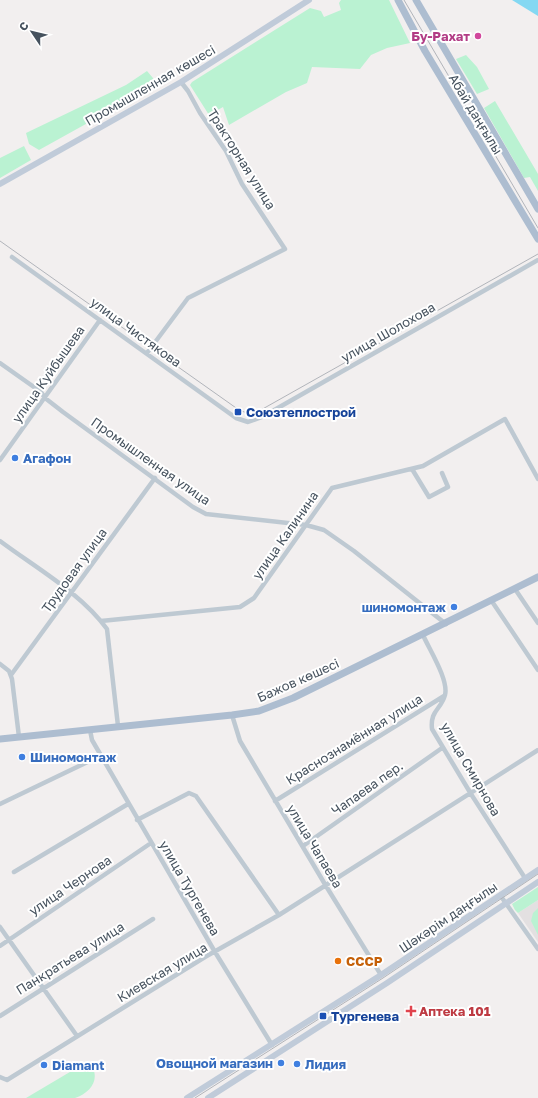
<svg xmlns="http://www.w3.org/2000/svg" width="538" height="1098" font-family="'Golos Text',sans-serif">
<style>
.education{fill:#e3e0e1}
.green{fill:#baf2d2}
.water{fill:#84d8f2}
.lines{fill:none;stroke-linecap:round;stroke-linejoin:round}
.minor{stroke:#bec9d2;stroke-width:4.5}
.secondary{stroke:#c0cbd9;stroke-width:6}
.primary{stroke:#adbdd0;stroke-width:7}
.tram{stroke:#b1b4ba;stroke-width:1}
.hotel-dot{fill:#d1479c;stroke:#fff;stroke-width:1.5}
.transit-dot{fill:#1a4fb4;stroke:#fff;stroke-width:1.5}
.shop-dot{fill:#3f7fe0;stroke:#fff;stroke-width:1.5}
.food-dot{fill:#e8710a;stroke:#fff;stroke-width:1.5}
.health-dot{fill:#e0444e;stroke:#fff;stroke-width:1.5}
.labels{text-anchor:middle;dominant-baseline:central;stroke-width:4;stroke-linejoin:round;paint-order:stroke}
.hotel-label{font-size:13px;font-weight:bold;fill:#b23c85;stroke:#fff;text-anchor:end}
.street-label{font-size:13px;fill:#46525e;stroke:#fff}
.transit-label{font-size:13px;font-weight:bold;fill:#164399;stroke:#fff;text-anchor:start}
.shop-label{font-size:13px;font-weight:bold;fill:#366cbe;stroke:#fff;text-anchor:start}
.food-label{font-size:13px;font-weight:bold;fill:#c56008;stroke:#fff;text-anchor:start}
.health-label{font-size:13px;font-weight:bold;fill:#be3a42;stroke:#fff;text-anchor:start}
</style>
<rect width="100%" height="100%" fill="#f2efef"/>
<path class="education" d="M538 900V942L518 913Z"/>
<path class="green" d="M341 0H389L410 43 387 48 371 55 360 69 312 67 307 83 286 92 229 125 223 107 209 115 190 85 192 82 310 8 321 11 324 17 341 10 339 3Z
M466 55 477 67 489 89 477 94 456 59Z
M147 71 158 84 39 150 29 144 26 133 126 85Z
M495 101 538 174V191L530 177 524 178 484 108Z
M24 146 31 160 0 178V158Z
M538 887V900L518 913 515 910 512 904Z
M538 908V935L531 921 533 913Z
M86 1065 93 1068C99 1082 89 1093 75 1098 66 1098 37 1098 26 1098L80 1066Z"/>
<path class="water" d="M512 0H538V16Z"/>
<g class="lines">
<path class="minor" d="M12 257 236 418 248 422 262 417 538 260
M147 353 188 298 285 249 242 184 226 151 200 113 188 91 181 82
M0 363 41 392 45 398 63 412 193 507 206 514 306 525 324 530 354 551 446 624
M0 460 100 320
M412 469 429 497 448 487 442 473
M0 541C36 568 81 593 107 629L118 726
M515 589 538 623
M491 600 538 670
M101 621 240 607 254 598 332 488 423 466 505 419 538 479
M423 635C429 649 449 680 445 695 441 710 430 710 432 729L471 794 525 878
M0 664 9 671 12 679 19 737
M11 675 155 478
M232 715 240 741 326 886 381 975
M90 730 92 740 215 952 272 1045
M275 801 444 696
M0 804 100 756
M137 820 189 793 196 796 279 915
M303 846 442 748
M14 872 128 804
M500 895 538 949
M0 927 77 1036
M0 946 151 843
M0 1016 153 919
M0 1077 7 1080 205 957 279 915 538 750"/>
<path class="secondary" d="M0 184 181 82 309 0
M187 1098 381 975 538 870
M208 1098 387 983 538 882"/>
<path class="primary" d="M398 0 425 51 538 239
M416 0 538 209
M0 739 232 715 259 711 293 698 538 577"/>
<path class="tram" d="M404 0 538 228
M0 241 239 410 247 413 259 411 538 254
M195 1098 383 978 538 874"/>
</g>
<circle class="hotel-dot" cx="478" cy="36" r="4"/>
<g class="transit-dot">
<rect x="234" y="408" width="8" height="8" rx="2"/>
<rect x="319" y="1012" width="8" height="8" rx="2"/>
</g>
<g class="shop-dot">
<circle cx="15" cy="458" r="4"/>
<circle cx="454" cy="607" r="4"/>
<circle cx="22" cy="757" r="4"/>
<circle cx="281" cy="1063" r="4"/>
<circle cx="297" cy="1064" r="4"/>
<circle cx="44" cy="1065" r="4"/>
</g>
<circle class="food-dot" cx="338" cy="961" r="4"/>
<path class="health-dot" d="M409 1005h4v4h4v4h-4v4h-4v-4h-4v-4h4z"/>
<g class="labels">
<g class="hotel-label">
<text x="470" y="36">Бу-Рахат</text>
</g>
<g class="street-label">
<text transform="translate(150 85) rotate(-30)">Промышленная көшесі</text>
<text transform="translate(476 114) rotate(59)">Абай даңғылы</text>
<text transform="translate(242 159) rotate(58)">Тракторная улица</text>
<text transform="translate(136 332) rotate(36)">улица Чистякова</text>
<text transform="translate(388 332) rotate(-30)">улица Шолохова</text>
<text transform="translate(48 374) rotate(-55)">улица Куйбышева</text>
<text transform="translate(151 461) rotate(35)">Промышленная улица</text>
<text transform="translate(285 535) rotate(-55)">улица Калинина</text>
<text transform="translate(74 570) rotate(-54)">Трудовая улица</text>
<text transform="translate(298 680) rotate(-24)">Бажов көшесі</text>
<text transform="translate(354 739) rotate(-32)">Краснознамённая улица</text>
<text transform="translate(471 769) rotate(60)">улица Смирнова</text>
<text transform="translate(367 788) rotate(-35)">Чапаева пер.</text>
<text transform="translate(315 846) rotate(59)">улица Чапаева</text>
<text transform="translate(70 885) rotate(-34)">улица Чернова</text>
<text transform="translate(190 888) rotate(60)">улица Тургенева</text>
<text transform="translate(448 917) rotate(-34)">Шәкәрім даңғылы</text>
<text transform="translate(70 958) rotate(-32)">Панкратьева улица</text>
<text transform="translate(162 972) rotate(-31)">Киевская улица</text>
</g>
<g class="transit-label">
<text x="246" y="412">Союзтеплострой</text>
<text x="331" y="1016">Тургенева</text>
</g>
<g class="shop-label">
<text x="23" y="458">Агафон</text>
<text x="446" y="607" text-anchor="end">шиномонтаж</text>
<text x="30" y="757">Шиномонтаж</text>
<text x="273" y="1063" text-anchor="end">Овощной магазин</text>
<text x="305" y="1064">Лидия</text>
<text x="52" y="1065">Diamant</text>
</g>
<g class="food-label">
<text x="346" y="961">СССР</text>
</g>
<g class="health-label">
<text x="419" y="1011">Аптека 101</text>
</g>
</g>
<g transform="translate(32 32) rotate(305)" stroke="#ffffff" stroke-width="3" paint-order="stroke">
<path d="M0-3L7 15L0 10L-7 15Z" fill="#46525e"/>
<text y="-6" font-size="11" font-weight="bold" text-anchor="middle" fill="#46525e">С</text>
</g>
</svg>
